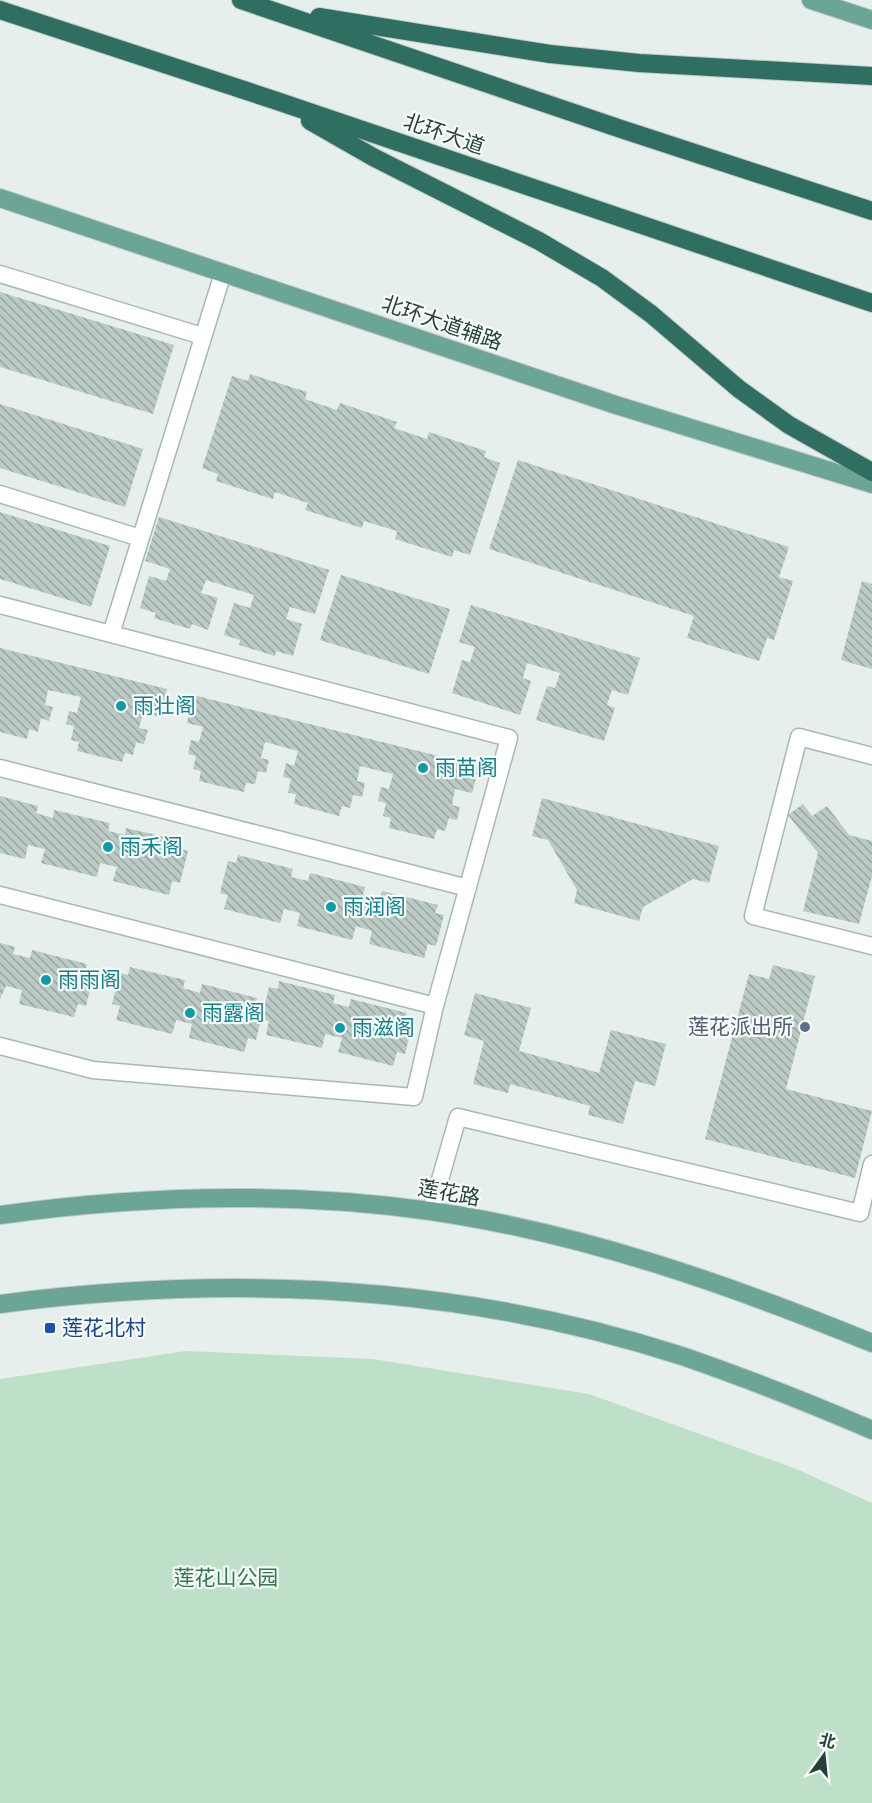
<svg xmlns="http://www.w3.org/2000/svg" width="872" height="1803" font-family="'Roboto Condensed','Noto Sans SC',sans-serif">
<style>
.green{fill:#bfe0c8}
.building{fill:url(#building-back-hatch)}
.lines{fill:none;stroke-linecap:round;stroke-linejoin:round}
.lane-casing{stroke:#a8b8b2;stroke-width:19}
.primary-casing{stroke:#c2cac8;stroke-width:20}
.highway-casing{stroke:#c2cac8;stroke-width:20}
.lane{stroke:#fff;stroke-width:16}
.primary{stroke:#6aa596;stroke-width:18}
.highway{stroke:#2f6f62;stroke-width:18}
.culture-dot{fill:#0f9aa8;stroke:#f7fbf9;stroke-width:2}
.service-dot{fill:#5c6f8a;stroke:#f7fbf9;stroke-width:2}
.transit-dot{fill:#1a4fb4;stroke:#f7fbf9;stroke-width:2}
.labels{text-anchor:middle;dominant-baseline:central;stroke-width:4.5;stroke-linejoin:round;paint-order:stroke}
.street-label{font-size:21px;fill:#24423a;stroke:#f7fbf9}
.culture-label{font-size:21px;fill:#0d838f;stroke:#f7fbf9;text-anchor:start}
.service-label{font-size:21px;fill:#4e5e75;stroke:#f7fbf9;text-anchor:end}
.transit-label{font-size:21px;fill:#164399;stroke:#f7fbf9;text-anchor:start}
.park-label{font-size:21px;fill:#2d7a4b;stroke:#f7fbf9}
</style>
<defs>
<pattern id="building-back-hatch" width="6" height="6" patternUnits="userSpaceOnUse" patternTransform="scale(1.5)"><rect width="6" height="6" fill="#bbcac4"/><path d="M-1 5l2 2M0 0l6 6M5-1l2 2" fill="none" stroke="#98a6a0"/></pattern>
</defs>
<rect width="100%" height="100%" fill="#e6efeb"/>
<path class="green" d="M186 1351 373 1359 589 1394 794 1468 872 1503V1803H0V1379Z"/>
<path class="building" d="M0 292 174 345 153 414 0 367Z
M250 374 307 392 305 399 337 410 340 403 397 422 394 428 427 439 429 432 486 451 484 457 500 463 470 555 454 550 452 557 395 539 397 531 364 521 362 528 305 510 308 503 275 492 273 499 216 481 218 474 202 468 232 376 248 381Z
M0 404 143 449 125 507 0 468Z
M518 460 789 547 779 577 793 581 774 640 767 638 759 661 687 638 694 616 489 549Z
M0 512 110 546 91 607 0 579Z
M159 517 329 570 315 614 290 607 286 619 302 624 293 656 276 651 275 656 239 645 240 640 224 635 234 603 250 608 254 595 206 580 201 593 218 598 208 630 192 624 190 629 154 618 156 613 140 608 149 576 166 581 170 569 145 561Z
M341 575 450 609 429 674 320 640Z
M862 581 872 584V669L841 660Z
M471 605 640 658 628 695 612 690 607 705 615 708 604 741 536 720 547 686 555 688 560 673 527 663 523 678 531 681 520 715 452 693 462 660 470 662 475 647 459 642Z
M0 648 167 689 160 717 143 713 139 728 148 730 144 744 136 742 133 755 125 753 122 762 77 751 79 742 71 740 74 726 66 724 69 711 77 713 81 697 48 690 45 705 53 707 49 721 41 718 38 732 29 729 27 739 0 732Z
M193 695 479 766 472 793 455 789 452 805 460 807 457 820 449 818 445 831 437 829 434 839 389 828 391 818 383 816 386 803 378 801 381 787 389 789 393 774 360 766 357 781 365 783 362 797 353 795 350 808 342 806 339 816 294 804 296 794 288 793 291 779 283 777 286 763 294 766 298 751 265 742 261 758 269 760 266 773 258 771 255 784 246 783 244 792 199 781 201 771 193 769 196 756 188 754 191 740 199 742 203 727 187 723Z
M0 796 38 806 36 813 53 818 54 810 110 823 108 831 125 835 126 828 182 841 180 849 188 851 180 883 172 881 169 895 113 881 117 867 100 863 97 877 41 863 45 849 28 845 25 859 0 853Z
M542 798 719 846 709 883 693 879 643 907 639 921 574 903 577 890 548 840 532 836Z
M803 804 812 816 827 806 849 835 872 841V876L859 924 803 911 818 853 788 815Z
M238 855 293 869 291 877 308 881 310 873 365 887 363 895 380 899 382 891 438 905 435 913 444 915 436 946 428 944 424 958 369 944 372 931 356 926 352 940 297 926 300 913 284 909 280 923 224 909 228 895 220 893 228 861 236 863Z
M0 943 15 947 13 954 30 958 32 950 87 964 85 972 94 974 86 1006 78 1004 74 1017 19 1004 22 990 6 986 0 999Z
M773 965 815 976 786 1089 872 1111 855 1178 705 1139 749 974 769 979Z
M130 967 185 980 183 988 200 993 202 984 257 998 255 1006 264 1008 269 987 278 989 279 981 335 995 333 1003 349 1007 351 999 407 1013 405 1020 413 1022 405 1054 397 1052 393 1066 338 1052 342 1038 325 1034 322 1048 266 1035 269 1021 261 1019 256 1040 248 1038 244 1052 189 1038 192 1024 176 1020 172 1034 116 1020 120 1006 112 1004 120 973 128 975Z
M475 993 531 1008 519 1051 599 1073 611 1030 666 1044 655 1086 635 1081 623 1124 588 1115 590 1106 510 1084 508 1093 473 1084 484 1041 464 1035Z"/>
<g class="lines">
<defs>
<path id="lane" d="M0 274 202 336
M0 494 140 538
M0 605 509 738 435 1006 414 1097 93 1070 0 1046
M111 634 223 273
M872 756 799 737 753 916 872 946
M0 768 468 888
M0 895 435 1006
M431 1211 458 1117 860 1213 872 1164"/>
<path id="primary" d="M811 0 872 20
M0 198 616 405 872 484
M0 1215C143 1195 287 1191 430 1211 583 1233 730 1285 872 1343
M0 1304C229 1274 461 1284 682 1356 746 1378 809 1403 872 1430"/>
<path id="highway" d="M241 0 621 129 872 211
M0 10 274 100 872 303
M319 17 550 54 639 63 872 76
M310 121 373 157 539 241 602 278 651 314 739 389 789 425 872 472"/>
</defs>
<use href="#lane" class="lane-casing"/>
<use href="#primary" class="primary-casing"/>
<use href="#highway" class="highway-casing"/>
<use href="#lane" class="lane"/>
<use href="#primary" class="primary"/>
<use href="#highway" class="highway"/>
</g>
<g class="culture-dot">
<circle cx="121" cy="706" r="6"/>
<circle cx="423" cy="768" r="6"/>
<circle cx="108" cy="847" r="6"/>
<circle cx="331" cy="907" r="6"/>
<circle cx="46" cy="980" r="6"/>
<circle cx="190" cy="1013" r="6"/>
<circle cx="340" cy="1028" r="6"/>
</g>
<circle class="service-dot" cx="805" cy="1027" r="6"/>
<rect class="transit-dot" x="44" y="1322" width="12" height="12" rx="3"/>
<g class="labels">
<g class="street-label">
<text transform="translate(444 134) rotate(19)">北环大道</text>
<text transform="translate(442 323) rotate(19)">北环大道辅路</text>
<text transform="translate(449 1193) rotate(10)">莲花路</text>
</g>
<g class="culture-label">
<text x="133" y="706">雨壮阁</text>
<text x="435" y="768">雨苗阁</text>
<text x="120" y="847">雨禾阁</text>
<text x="343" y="907">雨润阁</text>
<text x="58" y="980">雨雨阁</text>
<text x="202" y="1013">雨露阁</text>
<text x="352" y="1028">雨滋阁</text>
</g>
<g class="service-label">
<text x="793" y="1027">莲花派出所</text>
</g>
<g class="transit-label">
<text x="62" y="1328">莲花北村</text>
</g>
<g class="park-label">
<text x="226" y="1578">莲花山公园</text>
</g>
</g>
<g transform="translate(824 1755) rotate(15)" stroke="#f7fbf9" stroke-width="4.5" paint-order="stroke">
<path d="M0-4.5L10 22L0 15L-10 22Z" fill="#24423a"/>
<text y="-9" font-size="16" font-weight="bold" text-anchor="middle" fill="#24423a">北</text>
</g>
</svg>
